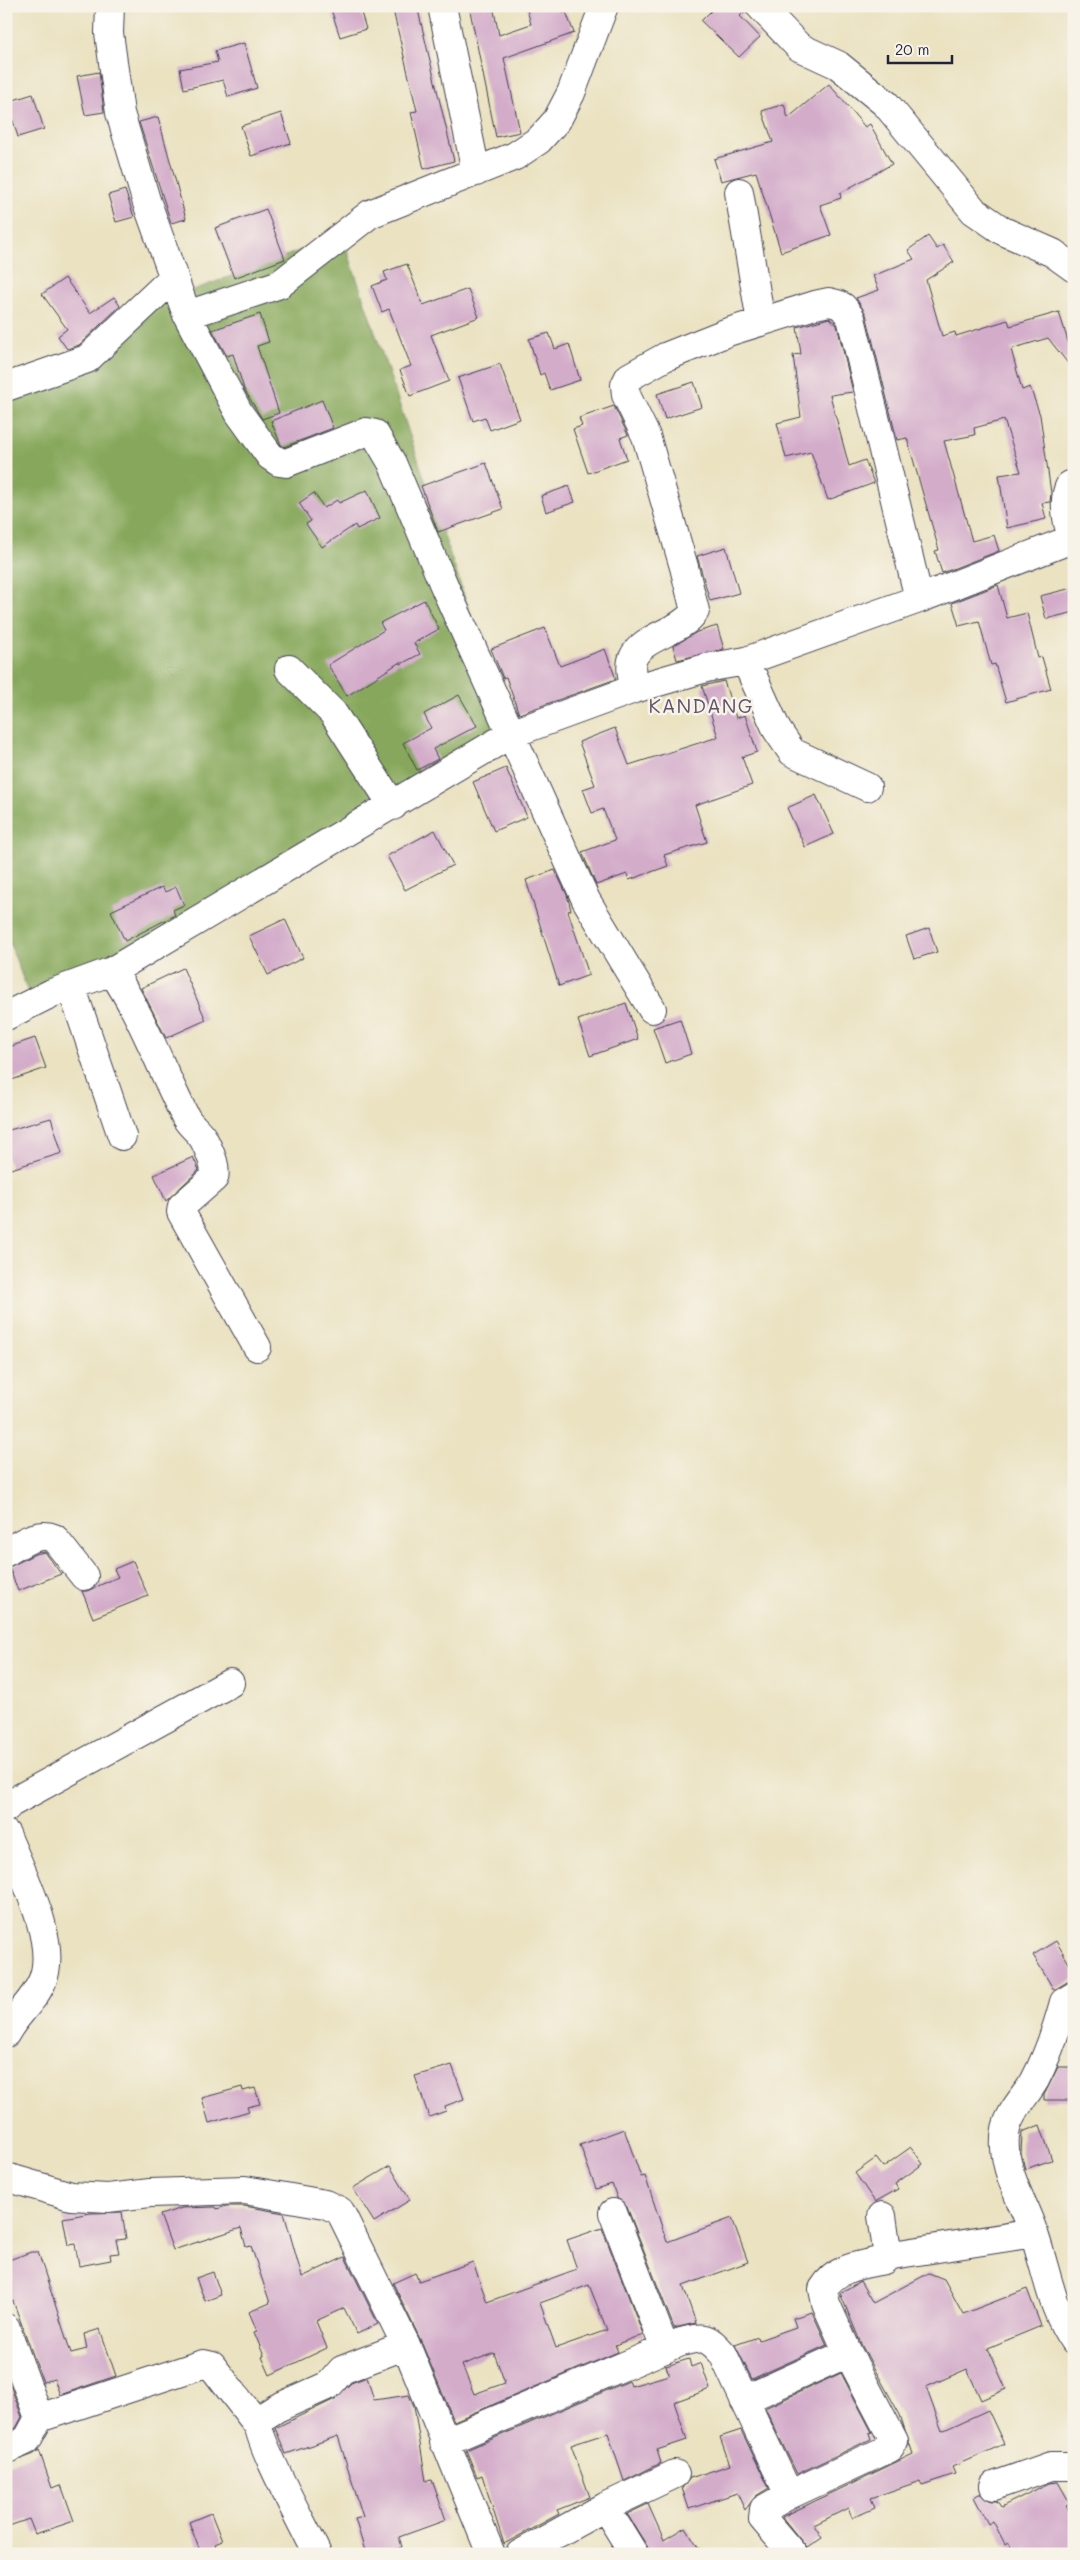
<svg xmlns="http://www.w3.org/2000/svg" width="1080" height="2560" font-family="Mali,sans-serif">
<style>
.forest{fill:#87a85c;stroke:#54654c}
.building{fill:#d3acca;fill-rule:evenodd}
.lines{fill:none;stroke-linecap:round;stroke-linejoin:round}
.minor-casing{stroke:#403f4f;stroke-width:30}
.minor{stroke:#fff;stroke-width:28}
.labels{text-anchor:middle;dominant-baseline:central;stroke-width:5;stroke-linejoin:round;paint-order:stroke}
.quarter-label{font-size:20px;letter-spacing:1px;fill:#60526d;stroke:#f7f3e8}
</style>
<rect width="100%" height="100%" fill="#f7f3e8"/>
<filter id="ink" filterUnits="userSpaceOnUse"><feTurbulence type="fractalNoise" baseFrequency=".02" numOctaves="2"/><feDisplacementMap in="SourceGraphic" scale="10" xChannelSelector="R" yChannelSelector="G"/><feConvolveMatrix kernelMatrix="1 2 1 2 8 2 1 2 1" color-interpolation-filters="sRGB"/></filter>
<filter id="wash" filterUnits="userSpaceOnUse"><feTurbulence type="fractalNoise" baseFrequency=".0096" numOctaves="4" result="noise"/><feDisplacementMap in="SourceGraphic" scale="20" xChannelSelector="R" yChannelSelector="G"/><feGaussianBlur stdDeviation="1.12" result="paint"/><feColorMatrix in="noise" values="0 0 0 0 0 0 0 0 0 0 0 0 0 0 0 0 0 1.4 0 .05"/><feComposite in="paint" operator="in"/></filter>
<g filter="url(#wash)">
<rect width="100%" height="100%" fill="#eae2c1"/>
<path class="forest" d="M342 235 511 734 32 1003 6 933V395L180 295Z"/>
<g id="blocks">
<path class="building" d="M330 6H359L366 29 340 37Z
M392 6H417L454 161 424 169 411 112 417 111Z
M469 6H493L499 35 531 24 526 6H561L563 13 566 12 574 33 504 58 520 132 496 137Z
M716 6H745V11L740 16 760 37 739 57 701 21Z
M244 43 257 88 228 97 223 80 184 89 180 69 218 62 215 51Z
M99 72 104 112 85 115 77 76Z
M829 84 865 127 870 124 892 164 840 193 841 198 820 205 831 235 781 252 756 172 721 181 714 159 773 142 762 111 784 104 788 118Z
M33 94 44 129 18 137 7 102Z
M281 113 291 143 251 156 241 126Z
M158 117 186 219 171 223 139 122Z
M125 190 134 217 116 222 108 195Z
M266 209 285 259 234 278 215 228Z
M928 236 937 249 943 245 954 262 926 280 942 336 955 332 956 336 1008 320 1010 326 1059 312 1074 361V371L1048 338 1011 349 1022 390 1030 387 1040 415 1051 493 1050 502 1042 503 1046 519 1007 528 999 475 1021 472 1004 420 974 428 975 435 944 441 972 541 994 535 999 551 942 573 935 551 939 550 907 438 897 440 866 314 856 298 879 290 873 276 914 259 908 250Z
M407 264 423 305 468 289 479 317 431 335 449 381 410 396 400 370 411 366 389 309 382 312 372 286 387 280 384 272Z
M65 278 90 313 114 297 120 306 79 345 67 349 58 336 67 329 42 294Z
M260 314 269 342 257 346 279 413 262 419 244 389 233 354 227 356 212 330Z
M829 318 837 325 853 392 830 395 849 466 865 460 874 483 828 500 811 452 786 458 777 423 801 417 793 355 801 354 797 327Z
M549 333 555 349 569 344 580 380 550 390 544 373 540 375 529 339Z
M500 364 520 419 490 430 485 417 473 421 458 378Z
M694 382 702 407 665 419 657 394Z
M322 400 333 428 284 447 281 445 271 421Z
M614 406 628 435 620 438 627 459 588 473 573 429 582 426 579 418Z
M486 463 503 509 438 532 421 486Z
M569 486 575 502 546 512 541 496Z
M367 490 380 518 357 529 355 525 322 547 306 524 311 521 299 503 314 493 324 508 337 500 339 503Z
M726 547 739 593 710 601 697 556Z
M998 585 1007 618 1027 613 1038 658 1042 657 1051 689 1006 702 995 664 991 665 979 621 959 626 952 603Z
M1072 588 1074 612 1046 619 1040 596Z
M424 600 439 629 414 643 420 654 401 664 400 662 347 696 328 665 384 630 380 623Z
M717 626 724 649 677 660 673 646 697 632Z
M545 628 560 666 605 649 616 679 519 714 506 677 503 678 491 649Z
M724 681 736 718 745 715 757 752 742 757 752 785 695 805 707 842 664 855 668 866 629 880 627 874 596 885 582 852 615 840 603 809 592 813 583 789 595 785 579 742 615 728 629 765 718 737 702 686Z
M459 695 477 726 433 749 438 759 417 770 403 743 431 728 424 714Z
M506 768 527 817 494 831 473 782Z
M816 795 834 834 805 847 787 808Z
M435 830 453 865 405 890 387 856Z
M555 870 567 895 571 910 568 911 589 975 559 986 526 880Z
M162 887 165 892 176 887 184 905 173 910 175 915 125 941 111 911Z
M285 919 303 958 268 975 249 936Z
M929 928 937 952 914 959 906 936Z
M183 968 206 1020 166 1038 141 988Z
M626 1003 638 1039 590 1056 578 1020Z
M680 1019 691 1054 665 1063 653 1028Z
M35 1038 46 1068 6 1082V1048Z
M51 1118 62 1153 11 1169 6 1155V1131Z
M193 1157 199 1170 166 1201 154 1175Z
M45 1552 61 1574 18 1591 9 1567 35 1554Z
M133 1561 148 1596 93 1618 82 1591H87L118 1577 114 1569Z
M1056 1941 1074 1972V1978L1054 1990 1033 1955Z
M452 2065 464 2099 445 2106 446 2111 429 2117 415 2076Z
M1058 2067H1074V2100H1044V2095Z
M242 2087 243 2091 255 2088 260 2104 247 2107 249 2111 209 2123 202 2098Z
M1040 2125 1052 2160 1025 2169 1021 2153 1022 2132Z
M624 2129 641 2177 645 2176 667 2242 732 2218 748 2262 683 2286 696 2323 674 2328 627 2207 617 2198 612 2184 596 2189 580 2145Z
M911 2147 923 2164 895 2184 898 2189 875 2202 855 2173 876 2158 883 2167Z
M390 2166 410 2200 374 2222 353 2188Z
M226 2206H244L284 2213 302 2277 345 2257 378 2324 357 2334 344 2308 316 2321 327 2348 270 2375 262 2357 264 2356 254 2332 257 2331 249 2312 270 2303 251 2246 246 2247 241 2228 173 2250 160 2215 182 2208 216 2207 217 2209Z
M122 2212 126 2239 116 2240 119 2253 110 2254 111 2260 79 2266 75 2244 68 2245 63 2218 91 2213Z
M602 2228 643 2334 615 2345 618 2352 454 2421 420 2339 393 2283 415 2273 419 2281 473 2262 487 2302 577 2269 567 2240ZM589 2285 607 2330 556 2348 540 2303ZM494 2353 505 2383 474 2394 462 2365Z
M31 2252H38L71 2353 87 2349 84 2334 100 2329 116 2376 60 2395 54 2379 43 2382 13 2301 6 2304V2261Z
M213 2272 221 2295 205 2301 196 2278Z
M929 2273 944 2279 963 2314 1027 2289 1041 2326 988 2348 1006 2389 981 2400 967 2369 926 2387 942 2431 988 2410 1004 2444 952 2467 955 2474 922 2485 920 2481 871 2498 875 2508 852 2518 848 2508 814 2525 822 2538 807 2548 782 2517 913 2454 900 2415 862 2346 840 2293 860 2281 873 2303Z
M812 2312 827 2345 752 2379 735 2345 758 2337 759 2340 796 2327 793 2318Z
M689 2359 691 2367 701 2363 710 2389 674 2402 687 2440 657 2450 661 2463 624 2481 608 2433 571 2445 590 2497 557 2510 559 2514 504 2544 482 2475 477 2477 466 2450 629 2381 631 2386 669 2375 666 2366Z
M841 2373 872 2432 869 2433 871 2439 797 2474 765 2408Z
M6 2374 22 2417 16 2428 6 2433Z
M367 2377 374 2400 409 2395 414 2406 426 2481 432 2480 446 2520 399 2537 402 2547 383 2554H366L355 2519 363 2517 338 2436 286 2454 275 2428 335 2399 351 2383Z
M741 2430 769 2488 756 2496 745 2510 737 2493 689 2509 682 2488 690 2478 730 2465 720 2437Z
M39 2450 52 2488 61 2485 74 2521 35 2534 29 2519 6 2527V2465L34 2454Z
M1058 2482 1070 2503 1066 2505 1074 2520V2554H1014L1008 2542 1005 2544 993 2521 988 2524 974 2497 981 2493 991 2501H997L1001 2507 1049 2483Z
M648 2504 664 2540 685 2527 702 2554H650L647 2546 627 2514Z
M211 2513 222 2541 215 2544 218 2554H201L189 2522Z"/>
</g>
</g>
<g filter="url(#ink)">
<use href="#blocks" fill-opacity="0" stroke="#403f4f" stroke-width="1"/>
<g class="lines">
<defs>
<path id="minor" d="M110 6 109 33 120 113 146 200 187 315 239 413 270 456 279 462 286 463 366 432 375 434 392 463 446 590 586 900 652 1009
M442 6 476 172
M760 6 799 47 838 65 886 104 974 211 1003 231 1053 253 1074 268
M739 192 761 322
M187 315 280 284 370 214 515 156 539 140 557 120 571 93 604 6
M6 387 87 359 174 277
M1074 484 1070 485C1061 501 1068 527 1074 544
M746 661 777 730 792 752 867 787
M289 669 333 713 393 806
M634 689C633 680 629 666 633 658 643 635 681 633 695 611L684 567 646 436 626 395 625 385 629 377 665 357 728 332 815 305 829 302 837 304 843 307 851 318 919 599
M112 971C143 1017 161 1069 186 1118 191 1127 201 1132 205 1142 210 1153 217 1166 214 1178L182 1206 181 1212 257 1347
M71 986 122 1136
M6 1016 52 993 112 971 511 734 634 689 706 668 746 661 919 599 1072 539
M6 1552C20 1544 38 1531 54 1538L84 1576
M6 1808 11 1803 230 1683
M6 1834C21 1872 58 1940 43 1979 36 1999 16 2014 6 2033
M1074 1996 1064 2002C1057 2028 1048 2055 1035 2080 1026 2096 1010 2111 1006 2129 999 2164 1022 2199 1033 2231 1046 2267 1051 2309 1074 2341
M6 2177 71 2196 108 2198 150 2193 245 2190 325 2204 340 2211 406 2345 491 2554
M613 2213 665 2349
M886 2256 1034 2233
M6 2328 39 2418 27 2440 6 2450
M744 2400 848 2353
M39 2418 203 2364 212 2366 257 2424
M444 2442 681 2342C704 2336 707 2336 723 2354L789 2495
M994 2486 1051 2466H1070
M605 2507 634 2554
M317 2554C307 2532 255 2437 258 2420L277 2408 329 2385 342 2370 406 2345
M520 2554 605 2507 675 2474
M793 2554 763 2519 764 2509 789 2495 890 2448 894 2441 848 2353 826 2304 823 2289C836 2267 861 2265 884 2260L887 2250 882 2216"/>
</defs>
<use href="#minor" class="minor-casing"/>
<use href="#minor" class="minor"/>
</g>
</g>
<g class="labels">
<g class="quarter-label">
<text x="701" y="705">KANDANG</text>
</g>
</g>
<rect width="1080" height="2560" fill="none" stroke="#f7f3e8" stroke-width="25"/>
<path d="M888 55v8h64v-8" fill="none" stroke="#22223b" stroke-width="2.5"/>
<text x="895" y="55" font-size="15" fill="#22223b" stroke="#f7f3e8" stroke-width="4" paint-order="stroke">20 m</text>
</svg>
